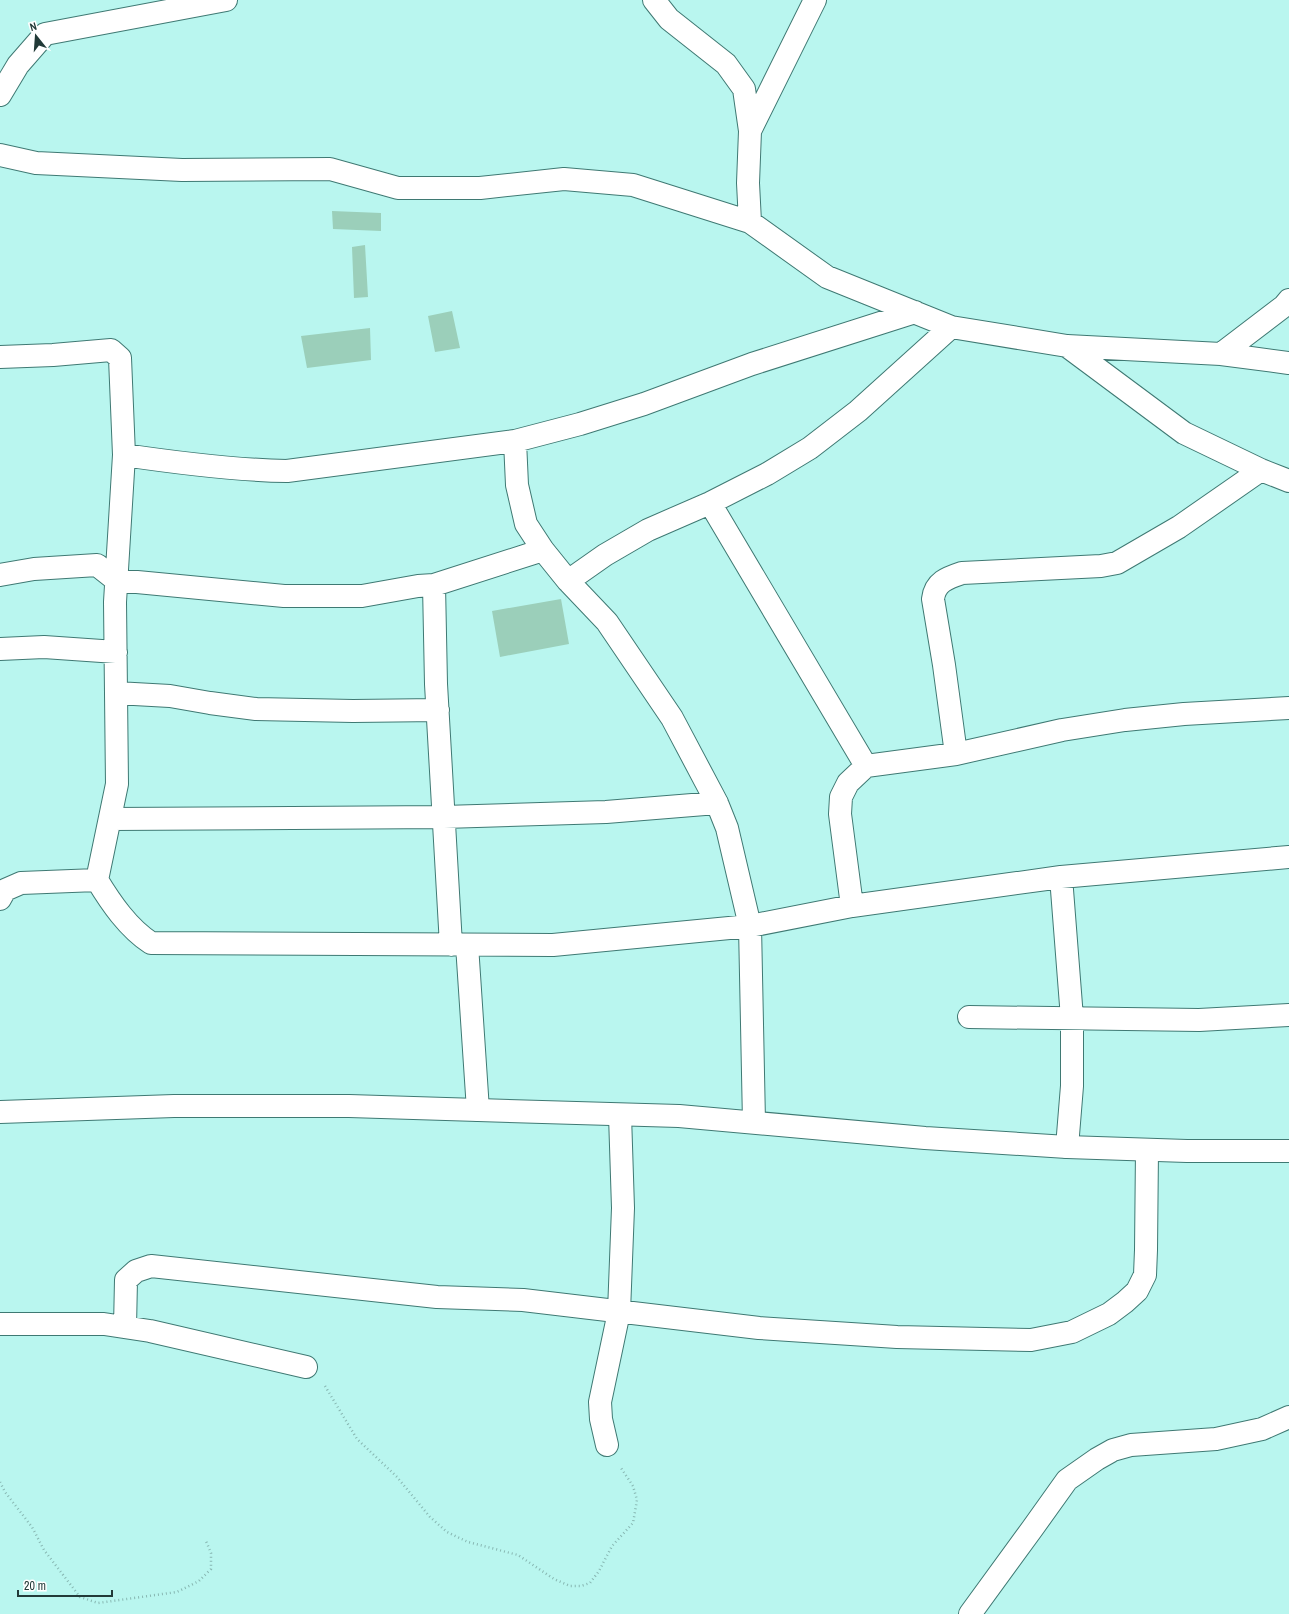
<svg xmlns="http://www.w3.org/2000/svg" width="1289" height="1614" font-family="'Archivo Narrow',sans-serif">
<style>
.building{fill:#9bcfba}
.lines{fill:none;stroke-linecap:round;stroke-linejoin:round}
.minor-casing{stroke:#3f7973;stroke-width:24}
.tertiary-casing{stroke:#3f7973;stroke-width:24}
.path{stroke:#87b7b2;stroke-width:2.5;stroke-dasharray:1 3;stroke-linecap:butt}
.minor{stroke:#fff;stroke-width:22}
.tertiary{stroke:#fff;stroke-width:22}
</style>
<rect width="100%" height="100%" fill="#b9f6ef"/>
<path class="building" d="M332 211 381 213V231L333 229Z
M365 245 368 297 354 298 352 247Z
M452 311 460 348 435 352 428 316Z
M370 328 371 360 307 368 301 336Z
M561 599 569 644 500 657 492 611Z"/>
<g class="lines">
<defs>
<path id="minor" d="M654 0 669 19 726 64 744 89 750 131 748 183 750 222
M0 95 18 65 45 34 226 0
M750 131 815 0
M0 155 36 163 182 170 330 169 398 188H480L564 179 633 185 750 222 827 277 951 327 1067 346 1221 354 1289 363
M1067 346 1184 433 1261 470 1289 481
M1221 354 1284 306 1289 300
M0 357 53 355 111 350 120 358 124 455 115 602 117 784 97 880
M515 441 517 485 526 524 543 550 568 581 607 622 672 718 717 803 727 828 750 926 754 1122
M124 455C178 463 232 470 287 471L515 441 580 424 644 404 752 364 915 312
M710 503 866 766
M0 575 34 569 97 565 116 580 284 596H362L418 586 434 585 543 550
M568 581 605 555 648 530 710 503 767 474 810 448 858 411 951 327
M434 585 436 684 451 945
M0 649 44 647 116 652
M116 693 170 696 210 703 256 709 353 711 438 710
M956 754 944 665 933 599C935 582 947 578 962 573L1101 566 1117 563 1179 527 1261 470
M110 819 444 817 606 812 717 803
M1061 877 1072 1018V1086L1067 1147
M0 899 5 890 21 883 97 880C111 903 128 928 151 943L553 945 750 926 852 906 1061 877 1289 857
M852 906 840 814 841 797 848 783 866 766 956 754 1062 730 1125 720 1184 714 1289 708
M467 945 478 1110
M969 1017 1199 1020 1289 1015
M0 1324H104L150 1331 306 1367
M125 1327 126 1280 136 1271 151 1266 437 1297 523 1300 759 1328 897 1337 1031 1340 1072 1332 1109 1314 1125 1302 1137 1291 1145 1275 1146 1250 1147 1150
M607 1445 601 1419 600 1402 619 1312 623 1208 620 1115
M970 1614 1032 1529 1067 1480 1097 1459 1113 1450 1131 1445 1216 1439 1262 1429 1289 1417"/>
<path id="tertiary" d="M0 1112 174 1106H349L478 1110 679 1116 925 1138 1067 1147 1187 1151H1289"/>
</defs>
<use href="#minor" class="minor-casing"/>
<use href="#tertiary" class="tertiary-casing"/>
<path class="path" d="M325 1386 357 1439 397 1477 430 1517 447 1532 468 1542 518 1555 554 1579 570 1586H581L590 1583 599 1571 612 1546 633 1523 637 1500 633 1486 621 1468
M0 1482 5 1492 32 1527 44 1550 80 1597 98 1603 177 1592 199 1581 211 1569V1553L206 1541"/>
<use href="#minor" class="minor"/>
<use href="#tertiary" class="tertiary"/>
</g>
<g transform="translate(36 36) rotate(343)" stroke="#ffffff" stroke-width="3" paint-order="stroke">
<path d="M0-3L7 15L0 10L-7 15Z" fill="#223a38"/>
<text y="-6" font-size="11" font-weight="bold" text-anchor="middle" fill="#223a38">N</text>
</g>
<path d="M18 1590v6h94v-6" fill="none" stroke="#223a38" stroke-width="2"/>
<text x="24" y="1590" font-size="12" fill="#223a38" stroke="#ffffff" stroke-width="3" paint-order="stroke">20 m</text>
</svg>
